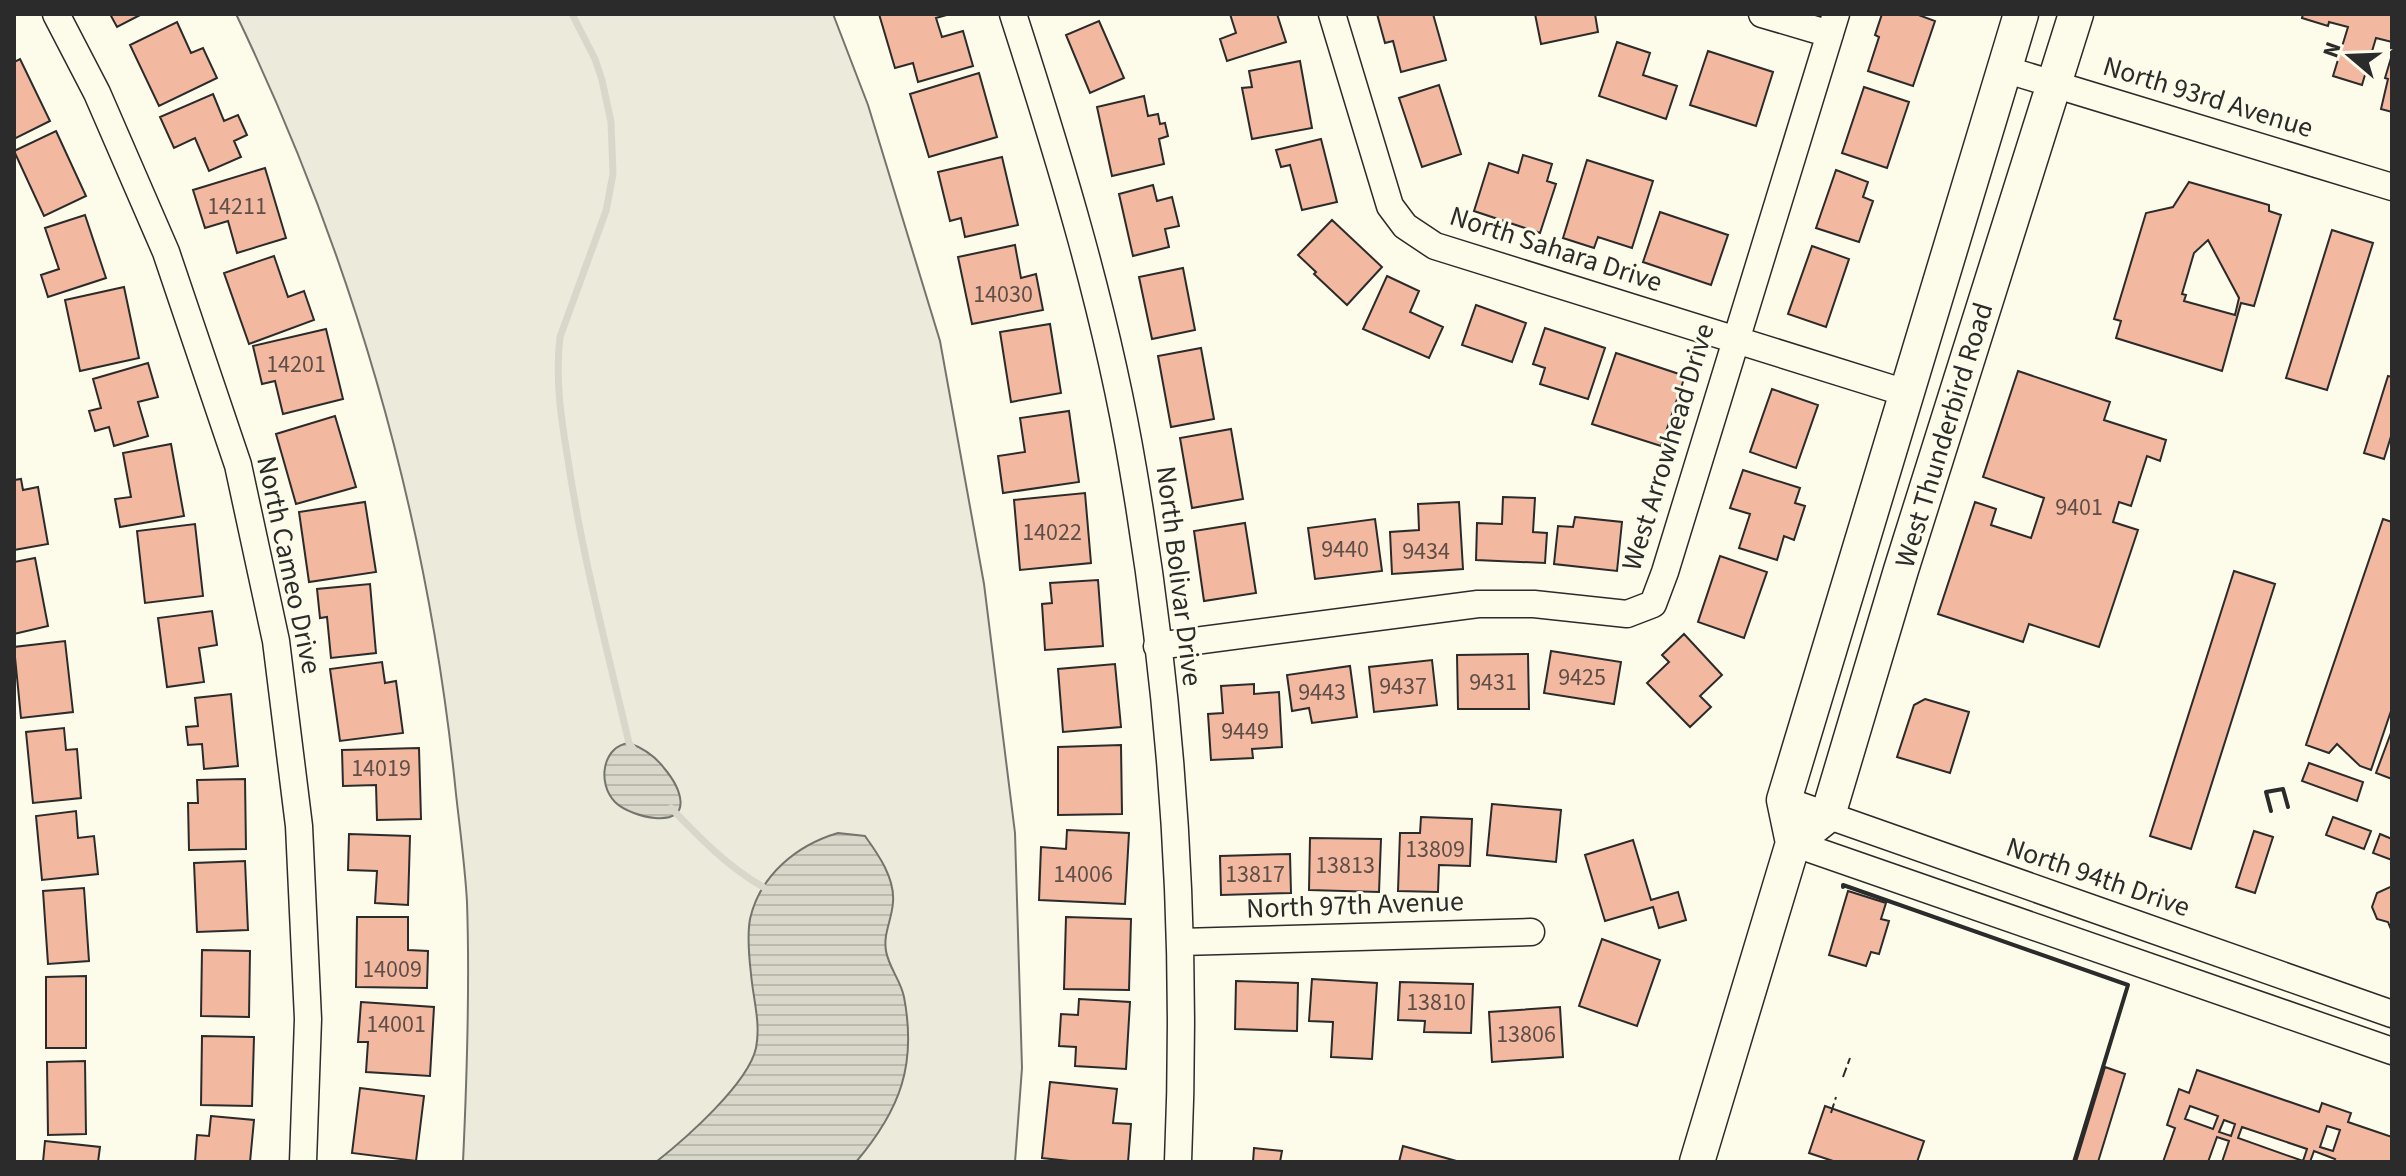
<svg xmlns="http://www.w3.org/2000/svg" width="2406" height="1176" font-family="'Source Sans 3',sans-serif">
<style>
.green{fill:#ecebdb;stroke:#74746e;stroke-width:2}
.water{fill:url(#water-rules);stroke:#74746e;stroke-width:2}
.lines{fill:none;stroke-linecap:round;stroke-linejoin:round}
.stream{stroke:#d8d7c9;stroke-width:7}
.building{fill:#f2b8a0;stroke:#2b2b2b;stroke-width:2;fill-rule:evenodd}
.minor-casing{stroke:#2b2b2b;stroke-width:29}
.major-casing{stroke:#2b2b2b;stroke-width:37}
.minor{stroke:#fdfbea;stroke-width:26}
.major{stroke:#fdfbea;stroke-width:34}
.fence{stroke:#2b2b2b;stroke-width:2;stroke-dasharray:10 4;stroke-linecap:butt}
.wall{stroke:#2b2b2b;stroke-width:4}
.labels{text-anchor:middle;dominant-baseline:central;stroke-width:6;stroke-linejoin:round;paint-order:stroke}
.number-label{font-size:24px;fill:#5d4e48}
.street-label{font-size:28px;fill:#2b2b2b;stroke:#fdfbea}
</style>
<defs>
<pattern id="water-rules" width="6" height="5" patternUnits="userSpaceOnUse" patternTransform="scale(2)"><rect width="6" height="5" fill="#d8d7c9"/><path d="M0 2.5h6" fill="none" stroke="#bab9ad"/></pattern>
</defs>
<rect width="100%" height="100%" fill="#fdfbea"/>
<path class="green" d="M236 14H833L868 105 940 341 984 584 1015 833 1022 1068 1015 1162H463C467 1076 470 989 467 902 465 866 460 830 456 794 429 523 354 260 236 14Z"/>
<path class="water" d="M629 743C643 748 655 756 664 768 680 787 695 821 655 818 643 817 624 811 615 802 597 784 602 746 629 743Z
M838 833 865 836C878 854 895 878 893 902 892 920 883 933 886 951 889 968 901 981 904 997 917 1065 900 1110 856 1162H656C685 1139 748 1084 756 1048 761 1023 753 998 751 974 749 957 747 936 750 919 760 875 797 845 838 833Z"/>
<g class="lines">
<path class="stream" d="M572 14 595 59 602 80 611 122 613 174 606 211 560 337C555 379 561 418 568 460 582 555 607 649 629 743L634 750
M671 808C700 838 727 866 763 887"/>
</g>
<path class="building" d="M110 14H142L117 27Z
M879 14H950L936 18 942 37 963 31 973 66 918 82 913 63 895 68Z
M1230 14H1277L1286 42 1227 61 1220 39 1236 33Z
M1377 14H1433L1446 60 1401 72 1393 41 1385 43Z
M1535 14H1595L1598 32 1541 44Z
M1882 14H1916L1935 21 1913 86 1868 71 1879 37 1875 35Z
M2303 14H2392V42L2376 38 2362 85 2333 76 2348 27 2329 22 2328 26 2302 18Z
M1099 21 1124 78 1090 93 1066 35Z
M177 22 191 53 203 48 217 78 159 106 130 45Z
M1617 42 1650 53 1643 75 1677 86 1666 119 1599 96Z
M1708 51 1773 72 1756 126 1690 105Z
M2391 58H2392V112L2381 109 2388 79 2385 78Z
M20 59 50 121 14 139V62Z
M1300 61 1312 128 1252 139 1242 88 1252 87 1249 71Z
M979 73 997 137 929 157 910 94Z
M1439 85 1461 154 1422 167 1399 98Z
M1864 87 1909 102 1887 168 1842 153Z
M213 94 224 121 238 115 247 135 234 141 241 157 209 171 195 138 174 148 160 117Z
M1144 96 1148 116 1158 114 1160 124 1165 123 1168 136 1159 139 1164 164 1112 176 1097 107Z
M56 131 86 196 44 216 14 151Z
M1321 139 1337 202 1302 210 1290 165 1281 167 1276 150Z
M1523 155 1552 164 1547 181 1556 184 1540 233 1474 211 1489 163 1518 173Z
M1002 157 1018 225 965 237 961 218 950 221 938 172Z
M1587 160 1653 181 1632 248 1598 237 1594 248 1563 238Z
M265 168 286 238 237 253 228 221 205 228 193 190Z
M1836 170 1868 182 1863 197 1873 201 1859 242 1816 228Z
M2189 182 2269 205V211L2281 215 2254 306 2241 303 2222 371 2116 338 2121 321 2114 319 2146 213 2173 207ZM2208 240 2239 298 2235 315 2184 301 2186 295 2182 294 2194 253Z
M1153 185 1157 201 1172 197 1179 226 1165 229 1169 247 1133 256 1119 194Z
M1660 212 1728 235 1711 285 1643 262Z
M85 215 106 278 48 297 41 275 59 269 45 228Z
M1332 220 1382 267 1347 305 1314 274 1316 272 1298 255Z
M2332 230 2373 243 2327 390 2286 378Z
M1015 245 1021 278 1036 274 1043 310 972 324 958 257Z
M1812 246 1849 259 1826 327 1788 314Z
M274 256 288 297 304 291 314 320 249 344 224 273Z
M1183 268 1195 330 1152 339 1139 277Z
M1387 276 1419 291 1410 312 1443 327 1429 358 1363 329Z
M124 287 139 358 80 371 65 300Z
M1476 305 1526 323 1512 362 1462 345Z
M1050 324 1061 393 1011 402 1000 332Z
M1545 328 1605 348 1588 399 1540 384 1545 368 1533 364Z
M326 329 343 399 283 414 275 381 262 384 253 346Z
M1201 348 1214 419 1171 427 1158 356Z
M1616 353 1685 376 1661 446 1592 424Z
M148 363 158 397 138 402 148 436 114 446 109 427 95 431 89 411 101 408 93 379Z
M2018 371 2110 402 2104 420 2166 440 2160 461 2147 456 2131 506 2119 502 2113 522 2138 530 2099 647 2029 624 2023 642 1938 614 1975 502 1996 509 1991 525 2031 538 2044 498 1983 477Z
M2388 376 2392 377V433L2384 459 2364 453Z
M1772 389 1818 405 1796 468 1750 452Z
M1069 411 1079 482 1003 493 998 456 1025 452 1020 418Z
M335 416 356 487 296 504 276 434Z
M1231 429 1243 499 1192 508 1180 438Z
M171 444 184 516 120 527 115 499 131 497 123 453Z
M1743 470 1800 488 1795 503 1805 506 1794 540 1784 536 1777 560 1739 548 1750 514 1730 508Z
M21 479 23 490 38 487 48 544 14 550V480Z
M1085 493 1091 563 1020 570 1014 500Z
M1503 497 1535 498 1533 532 1547 533 1545 563 1476 560 1477 523 1502 524Z
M365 502 376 572 309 582 299 512Z
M1459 502 1463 569 1392 574 1390 532 1419 530 1418 504Z
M1575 517 1622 522 1617 571 1554 564 1558 526 1573 527Z
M1375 519 1382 571 1315 579 1308 528Z
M2383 519 2392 522V708L2371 770 2360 766 2337 744 2329 753 2306 745Z
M1245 523 1256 593 1204 601 1194 531Z
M195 524 203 596 145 603 137 531Z
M1720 556 1767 572 1744 638 1698 622Z
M35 558 48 626 14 634V562Z
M2234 571 2275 584 2191 849 2150 836Z
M1098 580 1103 646 1045 650 1042 604 1052 603 1050 583Z
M370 584 376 653 331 658 327 617 320 618 317 589Z
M212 611 217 645 199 648 204 682 167 687 158 618Z
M1684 634 1722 675 1700 696 1711 707 1690 727 1647 683 1669 662 1662 655Z
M65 641 73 712 21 718 14 647Z
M1551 651 1621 662 1614 704 1544 693Z
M1528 654 1529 709H1458L1457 655Z
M1432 660 1437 705 1374 712 1369 667Z
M382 662 385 683 396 681 403 733 340 741 330 669Z
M1115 664 1121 727 1063 732 1058 669Z
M1350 666 1357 717 1312 723 1309 708 1292 711 1287 675Z
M1254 684V694L1279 692 1282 747 1252 749 1253 758 1211 760 1208 714 1223 713 1221 686Z
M231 694 238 766 204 769 202 744 188 745 186 727 198 726 195 698Z
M1925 699 1969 712 1950 773 1897 757 1914 705Z
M64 728 66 750 77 749 81 798 33 803 26 732Z
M2392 730V779L2376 773Z
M1121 745 1122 814 1058 815V747Z
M419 748 421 819 377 820 376 785 343 786 342 750Z
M2309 763 2363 782 2357 801 2302 781Z
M245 779 246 849 189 850 188 803H198L197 780Z
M1492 804 1561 810 1556 862 1487 855Z
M76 811 78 838 94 836 98 874 42 880 36 816Z
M1421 817 1472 819 1470 866 1439 865 1438 892 1398 891 1400 833H1420Z
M2333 817 2371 831 2364 849 2326 835Z
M1067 830 1129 833 1125 904 1039 900 1041 847 1066 849Z
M2254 831 2273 837 2255 893 2236 887Z
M349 834 410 836 408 905 375 903 377 871 348 870Z
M2380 834 2392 839V860L2373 853Z
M1310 838 1381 839 1379 892 1309 890Z
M1633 840 1651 900 1678 892 1686 920 1659 928 1653 907 1605 921 1585 855Z
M1290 854 1291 893 1221 895 1220 856Z
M245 861 248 930 197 932 194 863Z
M2390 887 2392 888V932L2388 922 2377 919 2372 907 2377 893Z
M84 888 89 961 48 964 43 891Z
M1848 891 1886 903 1881 919 1889 921 1879 954 1871 952 1866 966 1829 955Z
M357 917H408V950L428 951 427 988 356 987Z
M1066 917 1131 919 1129 990 1064 989Z
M1602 939 1660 960 1637 1026 1579 1006Z
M202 950 250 951 249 1017 201 1016Z
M86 976V1048H46V977Z
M1312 979 1377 983 1372 1059 1331 1057 1333 1022 1309 1021Z
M1236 981 1298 983 1297 1031 1235 1029Z
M1400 982 1473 984 1471 1033 1424 1032 1425 1021 1398 1020Z
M1079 999 1130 1002 1126 1069 1075 1066 1076 1047 1059 1046 1061 1014 1078 1015Z
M361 1002 434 1007 430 1076 366 1072 368 1042H358Z
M1560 1007 1563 1057 1492 1062 1489 1012Z
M202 1036 254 1037 252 1106 201 1105Z
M85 1061 86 1134 48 1135 47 1062Z
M2105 1067 2125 1074 2098 1162H2076Z
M2197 1070 2319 1112 2322 1103 2351 1113 2348 1122 2392 1137V1162H2333L2335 1159 2314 1151 2310 1162H2222L2229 1141 2217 1137 2208 1162H2163L2175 1128 2167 1125 2179 1089 2189 1093ZM2190 1106 2218 1116 2213 1129 2185 1119ZM2224 1120 2235 1124 2231 1136 2219 1132ZM2327 1126 2340 1130 2333 1151 2320 1147ZM2242 1127 2307 1149 2303 1161 2238 1138Z
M1050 1082 1117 1089 1113 1123 1131 1124 1128 1162H1079L1042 1158Z
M360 1088 424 1096 416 1161 352 1153Z
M1825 1106 1924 1141 1917 1162H1836L1809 1153Z
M211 1116 254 1120 250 1162H195L197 1135 209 1136Z
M45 1141 100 1147 98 1162H43Z
M1403 1146 1460 1162H1399Z
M1254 1148 1282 1151 1280 1162H1253Z"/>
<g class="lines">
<defs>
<path id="minor" d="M56 14 97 93 166 252 238 465 276 641 299 826 308 1019 303 1162
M1013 14C1061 163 1107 314 1133 469 1172 697 1188 931 1178 1162
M1332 14 1390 206 1405 226 1435 246 1906 393
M1762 14 1830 34
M2004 69 2392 187
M1157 646 1478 604H1534L1627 614 1653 604 1665 572 1836 14
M1784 800C1987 870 2189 944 2392 1014
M1793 843 2392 1051
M1181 942 1531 932"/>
<path id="major" d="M1793 843 1828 815 1901 570 2076 14
M1697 1162 1793 843 1784 800 2021 14"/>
</defs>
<use href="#minor" class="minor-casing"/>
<use href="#major" class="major-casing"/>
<use href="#minor" class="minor"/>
<use href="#major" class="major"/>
<path class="fence" d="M1843 1077 1850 1058
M1831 1113 1836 1097"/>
<path class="wall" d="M2271 811 2266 792 2283 789 2288 807
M1843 887V885L2128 985 2074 1162"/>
</g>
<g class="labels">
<g class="number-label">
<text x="237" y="206">14211</text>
<text x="1003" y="294">14030</text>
<text x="296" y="364">14201</text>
<text x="2079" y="507">9401</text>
<text x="1052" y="532">14022</text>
<text x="1345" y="549">9440</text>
<text x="1426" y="551">9434</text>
<text x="1582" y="677">9425</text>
<text x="1493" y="682">9431</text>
<text x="1403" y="686">9437</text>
<text x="1322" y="692">9443</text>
<text x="1245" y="731">9449</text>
<text x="381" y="768">14019</text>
<text x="1435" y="849">13809</text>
<text x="1345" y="865">13813</text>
<text x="1083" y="874">14006</text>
<text x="1255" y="874">13817</text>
<text x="392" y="969">14009</text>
<text x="1436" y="1002">13810</text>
<text x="396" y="1024">14001</text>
<text x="1526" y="1034">13806</text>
</g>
<g class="street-label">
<text transform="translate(2208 97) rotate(17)">North 93rd Avenue</text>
<text transform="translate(1556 249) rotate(18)">North Sahara Drive</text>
<text transform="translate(1944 435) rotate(-73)">West Thunderbird Road</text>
<text transform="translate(1668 447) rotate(-73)">West Arrowhead Drive</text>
<text transform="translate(289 565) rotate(78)">North Cameo Drive</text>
<text transform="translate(1179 576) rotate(83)">North Bolivar Drive</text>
<text transform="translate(2098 877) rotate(19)">North 94th Drive</text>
<text transform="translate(1355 905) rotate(-2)">North 97th Avenue</text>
</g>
</g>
<rect width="2406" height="1176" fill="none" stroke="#2b2b2b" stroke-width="32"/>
<g transform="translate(2350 56) rotate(289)" stroke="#fdfbea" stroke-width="6" paint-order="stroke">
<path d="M0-6L14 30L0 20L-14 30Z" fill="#2b2b2b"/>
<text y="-12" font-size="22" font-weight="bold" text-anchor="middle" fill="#2b2b2b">N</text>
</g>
</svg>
